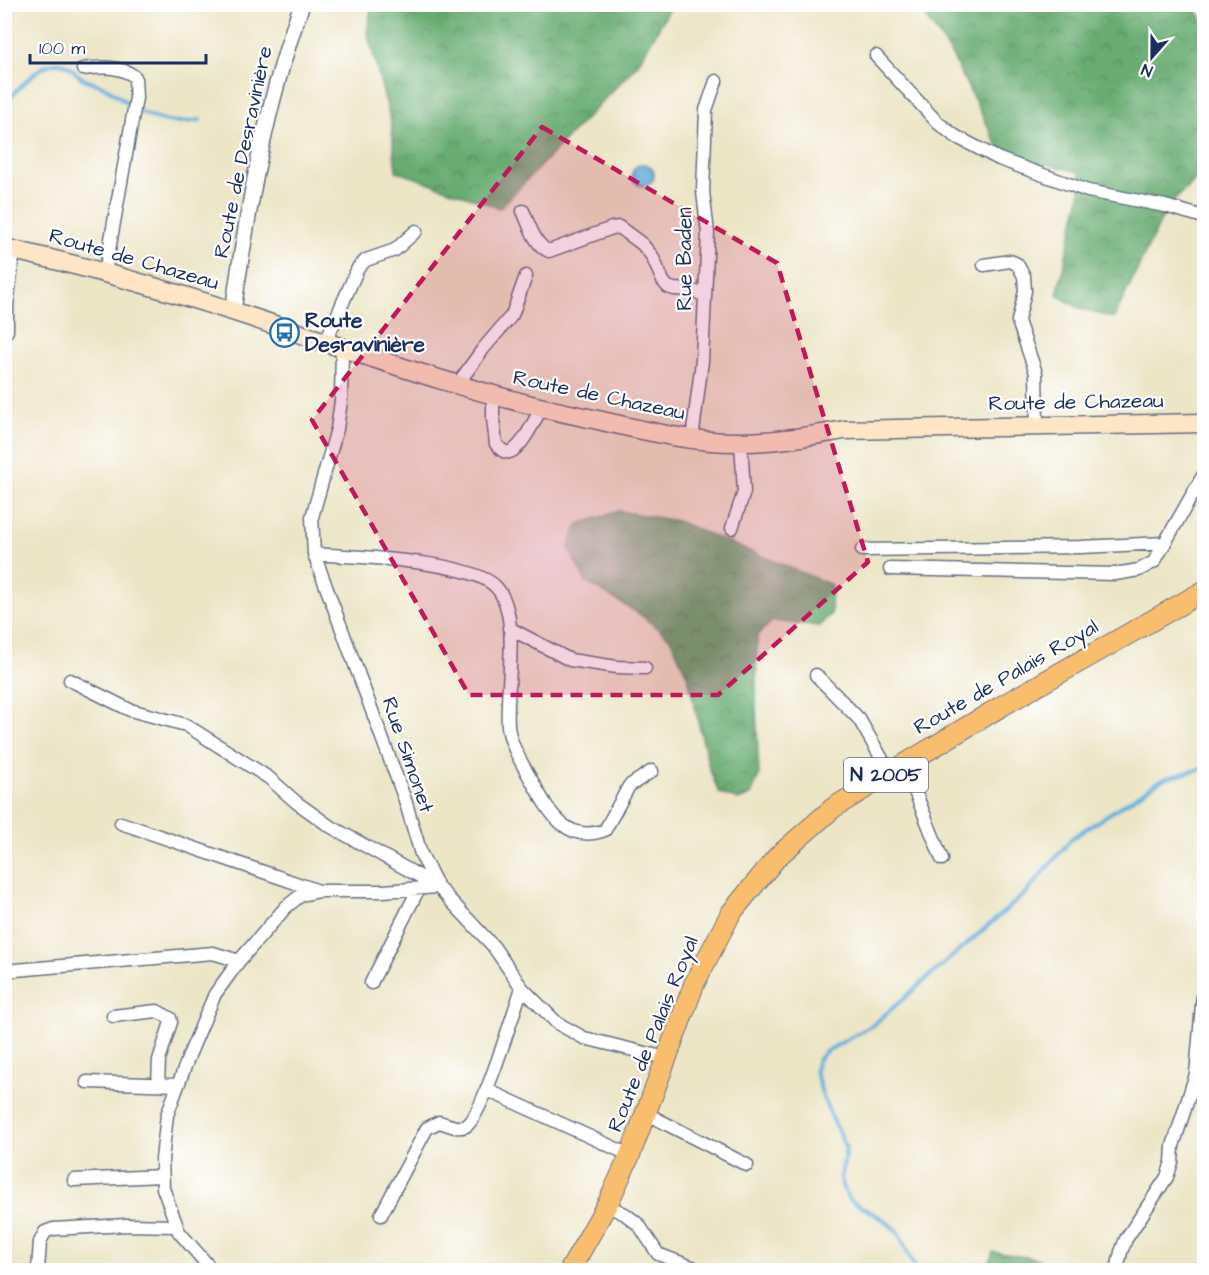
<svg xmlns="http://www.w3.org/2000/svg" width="1209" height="1275" font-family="'Architects Daughter',sans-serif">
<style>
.forest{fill:url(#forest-crowns);stroke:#426e68;stroke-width:1.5}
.water{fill:url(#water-ripples);stroke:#406e9d;stroke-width:1.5}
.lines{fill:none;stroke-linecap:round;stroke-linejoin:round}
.stream{stroke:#64aedc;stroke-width:4}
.minor-casing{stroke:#646f82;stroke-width:15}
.tertiary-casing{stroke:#646f82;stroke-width:18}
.secondary-casing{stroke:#646f82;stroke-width:21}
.primary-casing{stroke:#646f82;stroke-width:22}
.minor{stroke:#fff;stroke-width:12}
.tertiary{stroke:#fff;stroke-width:15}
.secondary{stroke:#fde5c5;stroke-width:18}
.primary{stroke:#f9be6d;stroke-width:20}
.marked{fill:#c2185b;fill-opacity:0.2;stroke:#c2185b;stroke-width:4.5;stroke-dasharray:12 8;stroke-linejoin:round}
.labels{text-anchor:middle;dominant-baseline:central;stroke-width:4.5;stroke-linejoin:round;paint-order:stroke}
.shield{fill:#fff;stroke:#5f6d8e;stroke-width:1.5}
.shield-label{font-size:20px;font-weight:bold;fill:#1b2f5e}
.street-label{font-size:21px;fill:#1b2f5e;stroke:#fff}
.poi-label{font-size:21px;font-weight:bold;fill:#1b2f5e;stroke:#fff;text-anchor:start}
</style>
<defs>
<pattern id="forest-crowns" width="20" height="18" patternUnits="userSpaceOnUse" patternTransform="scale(1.5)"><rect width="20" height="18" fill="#68ac71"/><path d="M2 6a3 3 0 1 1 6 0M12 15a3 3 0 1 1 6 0" fill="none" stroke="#558c60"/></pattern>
<pattern id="water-ripples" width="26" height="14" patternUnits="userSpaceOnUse" patternTransform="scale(1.5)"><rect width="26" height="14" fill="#64aedc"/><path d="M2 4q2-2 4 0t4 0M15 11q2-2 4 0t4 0" fill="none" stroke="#528eb6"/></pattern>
</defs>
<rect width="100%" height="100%" fill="#fff"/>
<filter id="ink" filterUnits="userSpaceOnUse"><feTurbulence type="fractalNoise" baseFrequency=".0167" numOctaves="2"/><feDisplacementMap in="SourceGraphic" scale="12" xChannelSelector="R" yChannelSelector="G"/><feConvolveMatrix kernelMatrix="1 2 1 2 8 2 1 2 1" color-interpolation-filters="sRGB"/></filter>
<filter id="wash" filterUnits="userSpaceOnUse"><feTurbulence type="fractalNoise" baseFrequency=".008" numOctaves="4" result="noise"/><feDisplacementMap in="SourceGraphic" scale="24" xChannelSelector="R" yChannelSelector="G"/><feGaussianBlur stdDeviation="1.35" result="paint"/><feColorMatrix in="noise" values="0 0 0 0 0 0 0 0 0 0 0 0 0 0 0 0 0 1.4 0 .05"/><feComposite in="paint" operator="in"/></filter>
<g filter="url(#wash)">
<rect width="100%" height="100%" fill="#ece5c6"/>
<path class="forest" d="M372 5V4L672 5 638 64 500 208 396 171 391 122 367 31Z
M917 5H1194L1204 24V171L1167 208 1114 318 1079 308 1057 295 1080 196V172L1050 165 1023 163 1004 158 949 50Z
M619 511 677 521 832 585 831 614 819 626 773 621 757 635 756 706 759 775 751 795 738 800 719 793 709 768 688 677 670 638 638 613 586 582 568 548 578 524Z
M993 1252 1039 1259 1045 1270H987Z"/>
<path class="water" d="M632 175a11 11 0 1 1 22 0a11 11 0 1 1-22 0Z"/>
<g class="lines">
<path class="stream" d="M4 103C20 90 41 57 64 64 71 66 78 77 86 80 90 82 95 83 100 85 111 89 121 98 131 106
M137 110C158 121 177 125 200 120
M916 1270 898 1232 883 1219 850 1200 843 1188 841 1179 846 1148 824 1100 815 1070 818 1060 825 1052 873 1025 1027 892 1072 838 1163 779 1204 768"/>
</g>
</g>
<g filter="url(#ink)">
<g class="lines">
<defs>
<path id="minor" d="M876 56 938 123 955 136 999 159 1088 191 1165 206 1204 217
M83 69C101 67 120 65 135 77L136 98 105 273
M523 211C529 224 535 246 549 251L612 228 619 227 642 244 652 256 663 281 668 287 674 289 690 290 704 295
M984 265 1010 261 1017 264 1024 276 1025 291 1018 321 1036 373 1037 425
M7 331V306L14 250
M325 343 358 268 366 260 395 250 416 231
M342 349 341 401 337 429 312 517 314 554 405 800 421 854 438 887 493 946 522 988 557 1023 584 1038 666 1058
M457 385 483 349 512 315 526 276
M493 395V419L496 444C500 448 503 453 509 452 521 450 536 418 541 408
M692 439 702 361 708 233 703 192 706 110 716 81
M732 528 744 492 741 442
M862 550 1081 547 1165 543
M314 554C353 557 471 560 496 587 522 615 505 689 508 726 510 744 520 760 529 776 546 805 563 846 605 830L629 786 652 771
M890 569 1115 574 1139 570 1154 562 1204 474
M509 628 570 660 617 667 645 668
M816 675 859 719 890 773
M70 680 130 710 186 725 269 778 296 802 328 825 437 886
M904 764 942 859
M121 823 319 891
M4 971 213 953 239 961
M371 983 419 888
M113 1016 157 1011 170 1018 171 1022 159 1060 158 1084
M87 1082 178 1085
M487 1090 630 1155
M645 1113 747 1165
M74 1180 162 1176
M606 1205 625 1214 639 1225 658 1254 700 1270
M381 1215 427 1128 439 1122C448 1124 456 1130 466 1126 482 1118 514 1010 522 988
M38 1270 40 1242 45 1232 53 1229 126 1225 176 1226
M212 1270 179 1232 163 1188 162 1159 167 1115 190 1053 215 994 239 961 286 907 301 895 320 891H383L438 887
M1117 1270 1121 1252 1126 1239 1167 1177 1172 1162 1173 1146 1196 1074 1204 982"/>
<path id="tertiary" d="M233 311C248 208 266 103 302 4"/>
<path id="secondary" d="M4 248C81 265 157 287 232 311 349 349 463 392 584 417 635 428 688 443 741 442 775 442 810 436 844 430L1204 423"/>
<path id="primary" d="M570 1270 609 1201 630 1155 695 982 731 913 777 857 833 808 890 773 1000 707 1204 591"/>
</defs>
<use href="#minor" class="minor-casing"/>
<use href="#tertiary" class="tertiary-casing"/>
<use href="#secondary" class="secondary-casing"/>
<use href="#primary" class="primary-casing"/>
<use href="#minor" class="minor"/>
<use href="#tertiary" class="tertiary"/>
<use href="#secondary" class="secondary"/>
<use href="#primary" class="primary"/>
</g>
</g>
<path class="marked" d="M542 127 777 263 868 562 718 695H469L312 420Z"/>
<defs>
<symbol id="bus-ring" viewBox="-11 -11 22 22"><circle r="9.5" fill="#fff" stroke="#1f6fb2" stroke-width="1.5"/><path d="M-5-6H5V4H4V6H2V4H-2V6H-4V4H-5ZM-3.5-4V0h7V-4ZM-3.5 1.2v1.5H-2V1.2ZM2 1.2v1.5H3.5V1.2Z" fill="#1f6fb2"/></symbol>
</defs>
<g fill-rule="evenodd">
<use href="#bus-ring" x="268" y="316" width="33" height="33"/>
</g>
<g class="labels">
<rect class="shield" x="844" y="758" width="84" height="34" rx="4.5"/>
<g class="shield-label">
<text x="886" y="775">N 2005</text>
</g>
<g class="street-label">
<text transform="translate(243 152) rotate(-78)">Route de Desravinière</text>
<text transform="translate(134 259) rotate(16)">Route de Chazeau</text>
<text transform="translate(684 259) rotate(-90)">Rue Baden</text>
<text transform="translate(599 395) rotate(12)">Route de Chazeau</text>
<text transform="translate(1076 402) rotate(-1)">Route de Chazeau</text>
<text transform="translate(1006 677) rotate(-30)">Route de Palais Royal</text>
<text transform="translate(408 755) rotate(71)">Rue Simonet</text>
<text transform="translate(653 1034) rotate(-68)">Route de Palais Royal</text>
</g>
<g class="poi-label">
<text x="305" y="320">Route<tspan x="305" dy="24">Desravinière</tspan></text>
</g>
</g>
<rect width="1209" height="1275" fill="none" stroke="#fff" stroke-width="24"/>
<g transform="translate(1152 57) rotate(201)" stroke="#ffffff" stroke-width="4.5" paint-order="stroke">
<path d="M0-4.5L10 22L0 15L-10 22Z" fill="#1b2f5e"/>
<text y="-9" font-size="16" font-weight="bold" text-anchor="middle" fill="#1b2f5e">N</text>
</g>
<path d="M30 54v9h176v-9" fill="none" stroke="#1b2f5e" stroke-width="3"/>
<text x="39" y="54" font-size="18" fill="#1b2f5e" stroke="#ffffff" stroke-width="4.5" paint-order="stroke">100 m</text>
</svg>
